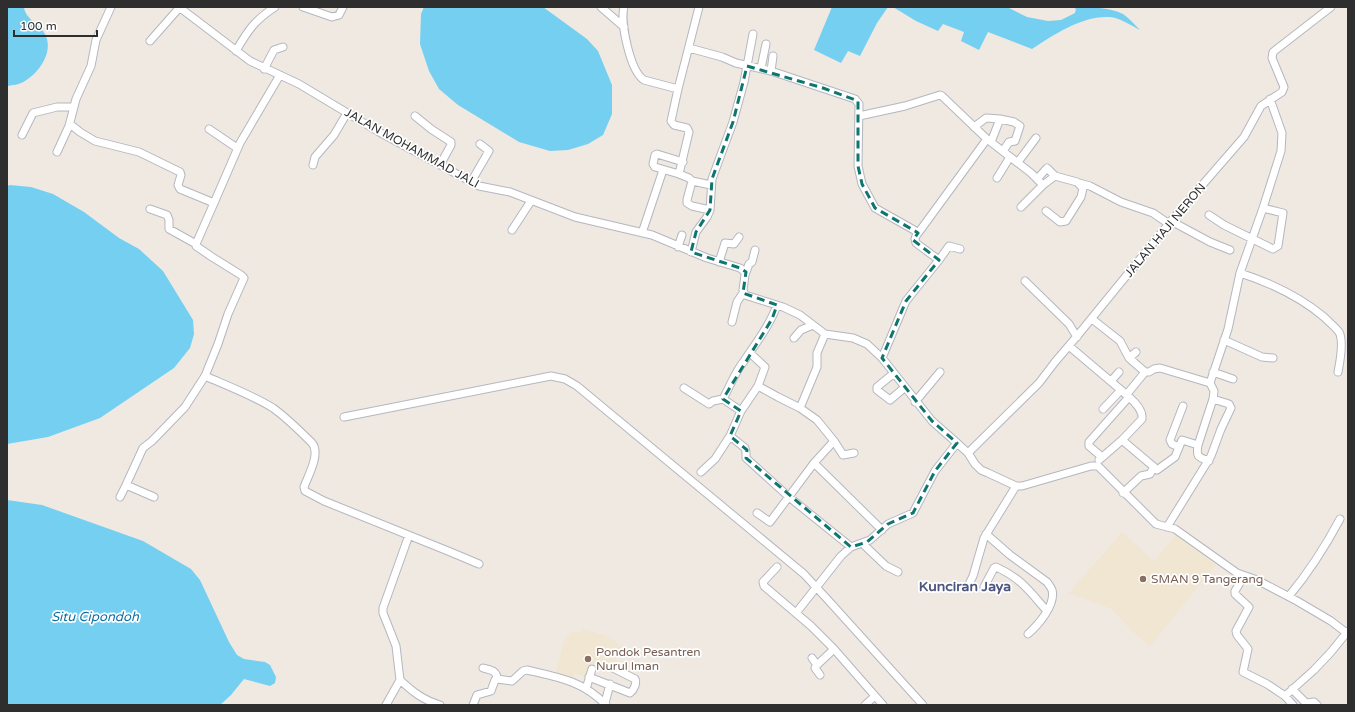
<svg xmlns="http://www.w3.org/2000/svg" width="1355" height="712" font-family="'Varela Round',sans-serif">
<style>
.education{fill:#f0e6d1}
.water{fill:#75cff0}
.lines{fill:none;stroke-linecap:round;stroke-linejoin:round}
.street-casing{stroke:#b4b7c1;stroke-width:9}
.street{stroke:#fff;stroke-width:7}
.marked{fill:none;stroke:#0f766e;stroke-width:3;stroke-dasharray:8 5;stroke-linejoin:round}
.education-dot{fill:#8d6e63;stroke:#fff;stroke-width:1.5}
.labels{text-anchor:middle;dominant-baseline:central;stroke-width:3.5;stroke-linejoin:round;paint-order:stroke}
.street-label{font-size:12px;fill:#2e2e2e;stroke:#fff}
.education-label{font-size:12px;fill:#785e54;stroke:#fff;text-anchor:start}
.water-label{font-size:13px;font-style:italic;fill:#0d6fa3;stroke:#fff}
.quarter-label{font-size:14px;font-weight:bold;fill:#4d5680;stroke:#fff}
</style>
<rect width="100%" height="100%" fill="#efe9e1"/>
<path class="education" d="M1122 532 1154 561 1177 534 1216 565 1150 646 1132 631 1112 609 1069 593Z
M583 629 609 637 621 646 619 654 610 671 595 664 589 668 585 677 574 673 572 680 555 675 565 638 573 631 582 633Z"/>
<path class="water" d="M7 7H24C25 19 40 24 45 34 54 51 40 72 25 81 19 85 13 85 7 86Z
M424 7H543L587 39 598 51 612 85V114L603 135 588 144 568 150 550 151 519 142 458 105 439 89 429 71 420 44 421 14Z
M832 7H888L877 23 860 56 848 51 841 63 814 50Z
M893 7H1007L1027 17 1048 21 1061 20 1075 13 1076 9 1073 7C1088 7 1110 7 1123 14 1129 18 1135 25 1140 30 1130 25 1119 17 1108 17 1082 16 1053 35 1032 49L988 32 979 50 961 41 964 32 943 24 938 31 916 21Z
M10 185 31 187 53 194 84 212 119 238 139 249 163 271 193 320 194 334 190 348 174 368 100 418 48 437 7 444V186Z
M7 500 42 505 143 541 191 569 200 580 229 642 237 655 244 659 265 662 270 665 276 677 275 683 270 686 244 679 231 695 220 705H7Z"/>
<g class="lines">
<defs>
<path id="street" d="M179 7 250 61 299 84 379 132 479 186 510 192 575 217 652 235 707 258 740 268 745 272V275L743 290 745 295 783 307 800 315 825 334 853 338 867 344 882 358 932 421 957 443 968 453 975 464 981 470 988 473 1016 486H1022L1091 466H1098L1156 524 1175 529 1237 573 1257 580 1297 601 1331 621 1348 634
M303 7 332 17 339 15 343 7
M601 7 624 27
M624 7C620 22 630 71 644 80L678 89 671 121 674 125 687 128 689 132 679 174 689 178 692 181 687 200V203L692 206 710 210
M150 41 180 7
M689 48 722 57 736 63 771 71 855 99 859 104 858 166 862 184 875 208 914 230 918 233
M236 51C248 30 255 20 275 7
M761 68 766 44
M264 69 274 50 283 47
M771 71 773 56
M678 89 699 7
M415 116 431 129 451 142V145L440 165
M859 116 905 106 940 95 942 96 987 139 1031 173 1043 185 1055 176 1077 182 1083 188 1081 197 1066 221 1060 222 1046 211
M70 124 80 132 95 141 139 152 180 172 181 175 178 185 180 189 214 203 196 244V246L212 257 241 275 244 278 228 314 218 344 205 376 185 407 152 441 143 448 126 485 154 497
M974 127 986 118 1000 119
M209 129 237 148
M22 135 33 113 57 107H74
M991 142 1000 119 1014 122 1020 126 1015 141 1009 142 1003 151
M57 152 69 126 76 99 91 66 96 40 111 7
M1018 162 1036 138
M313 165 315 157 334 135 347 113
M679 174 655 167 653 164 655 155 657 154 683 162
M997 178 1010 157
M1037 179 1047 168 1055 176
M692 181 711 185
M471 182 489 151 480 144
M1079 183 1090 186 1121 202 1153 213 1169 224
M214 203 240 143 280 75
M1021 207 1043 185
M150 209 167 215 169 220V229L196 244
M1209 215 1224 225 1273 249 1278 246 1283 213 1263 208
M1171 221 1210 242 1230 250
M512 230 531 201
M642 233 663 170
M678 247 682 235
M691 252 696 232 707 217 710 210 712 179 733 122 744 82 753 34
M939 260 949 246 960 249
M719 262 725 243 734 244 739 237
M1240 273C1271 283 1299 296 1324 317 1329 322 1335 327 1339 332 1344 341 1340 362 1338 372
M745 275 749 264 752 262 755 250
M1025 281 1069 324 1077 337
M1092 319 1120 341 1129 358 1145 372H1149L1154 369 1160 368 1210 383
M732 322 737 302 743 293
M794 338 801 330 813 325
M1224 340 1262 357 1273 358
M1069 346 1121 390
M750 353 765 367 758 386 778 397 800 408 817 420 834 441 814 463 882 530
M882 358 906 301 939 260 916 243 915 239 916 236 987 139
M1129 358 1136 352
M1213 372 1233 379
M893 374 877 387V390L890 400 904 388
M205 376C228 386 252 395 273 408 287 418 300 431 312 443 321 453 308 476 304 487L305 491 324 501 448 551 479 564
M1111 381 1119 372
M684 388 709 404 713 401 723 399C730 386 735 372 744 361 756 343 770 325 777 305
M1127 394 1145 372
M723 399 741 411 758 386
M915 402 940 372
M800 408 817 367V353L825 334
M344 417 551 376 565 379 577 386 804 574 828 600 923 705
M730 436 745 448 746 452V458L789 497 851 547
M1122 440 1154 467
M834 441 843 455 854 453
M1179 447 1172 444 1170 440 1183 406
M968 453 1039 383 1055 362 1078 335 1171 221 1244 137 1261 106 1282 92 1284 87 1272 58 1273 52 1331 7
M1102 457 1089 446V442L1129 397 1121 390 1103 409
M1099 460 1122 440 1142 419C1143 411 1135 402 1129 397
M1209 461C1198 457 1196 457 1198 445L1213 399 1214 391 1210 383 1228 329 1240 273 1263 208 1281 151 1282 133 1270 99
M701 472 715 459 730 436 741 411
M1123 493 1141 476 1150 474 1154 467 1157 470 1175 457 1182 440 1198 445
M120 497 126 485
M757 513 770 522 814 463
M1167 527 1211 456 1221 429 1231 408 1229 404 1213 399
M986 534 1010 555 1047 582C1049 585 1051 587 1052 590 1056 605 1038 625 1028 634
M409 535 383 608V613L396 646 400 680C413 692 423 700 440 705
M863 544 886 566 898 572
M777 567 763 582 764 586 811 626 834 649 883 705
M1244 576 1235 591V594L1249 607 1236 631 1237 635 1248 649 1243 672 1267 684 1285 696 1293 705
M970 582 973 576 984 538 1016 486
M984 587 994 568 996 567C1021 578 1030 592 1047 611
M1289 596C1309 572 1325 547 1340 519
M796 613 841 556 851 547 870 540 888 524 913 513 935 471 957 443
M812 658 817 665 834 649
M817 665 815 668 820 675
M483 668C490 670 497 670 497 679
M589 677 630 693C634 690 637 683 635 679L613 668
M586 689 592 669
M1292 689 1306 703 1314 702 1317 705
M1285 696 1314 670 1331 652 1348 631
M605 703 610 684
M386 705 400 680
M473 705 477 695 491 691 495 680 497 679 512 681 523 671 527 670C558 677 583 681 606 705
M865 705 875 696"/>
</defs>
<use href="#street" class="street-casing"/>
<use href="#street" class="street"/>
</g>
<path class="marked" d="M747 66 823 88 858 101V166L862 184 875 208 915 231 918 233 913 240 939 260 906 301 882 358 932 421 957 443 935 471 913 513 888 524 867 542 851 547 746 458 747 450 730 436 741 411 723 399 772 319 777 305 743 293 746 272 740 268 691 252 696 232 710 210 712 179 733 122Z"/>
<g class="education-dot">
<circle cx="1143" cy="579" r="4"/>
<circle cx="588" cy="659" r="4"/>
</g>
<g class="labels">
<g class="street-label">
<text transform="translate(412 148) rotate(29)">JALAN MOHAMMAD JALI</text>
<text transform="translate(1165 230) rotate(-50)">JALAN HAJI NERON</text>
</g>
<g class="education-label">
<text x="1151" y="579">SMAN 9 Tangerang</text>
<text x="596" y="652">Pondok Pesantren<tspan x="596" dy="14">Nurul Iman</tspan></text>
</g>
<g class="water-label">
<text x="95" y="617">Situ Cipondoh</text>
</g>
<g class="quarter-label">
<text x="965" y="586">Kunciran Jaya</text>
</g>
</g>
<rect width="1355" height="712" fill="none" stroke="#2e2e2e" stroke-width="16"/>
<path d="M14 30v6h83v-6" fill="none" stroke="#2e2e2e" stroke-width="2"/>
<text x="20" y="30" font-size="12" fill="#2e2e2e" stroke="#ffffff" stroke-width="3" paint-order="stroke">100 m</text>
</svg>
